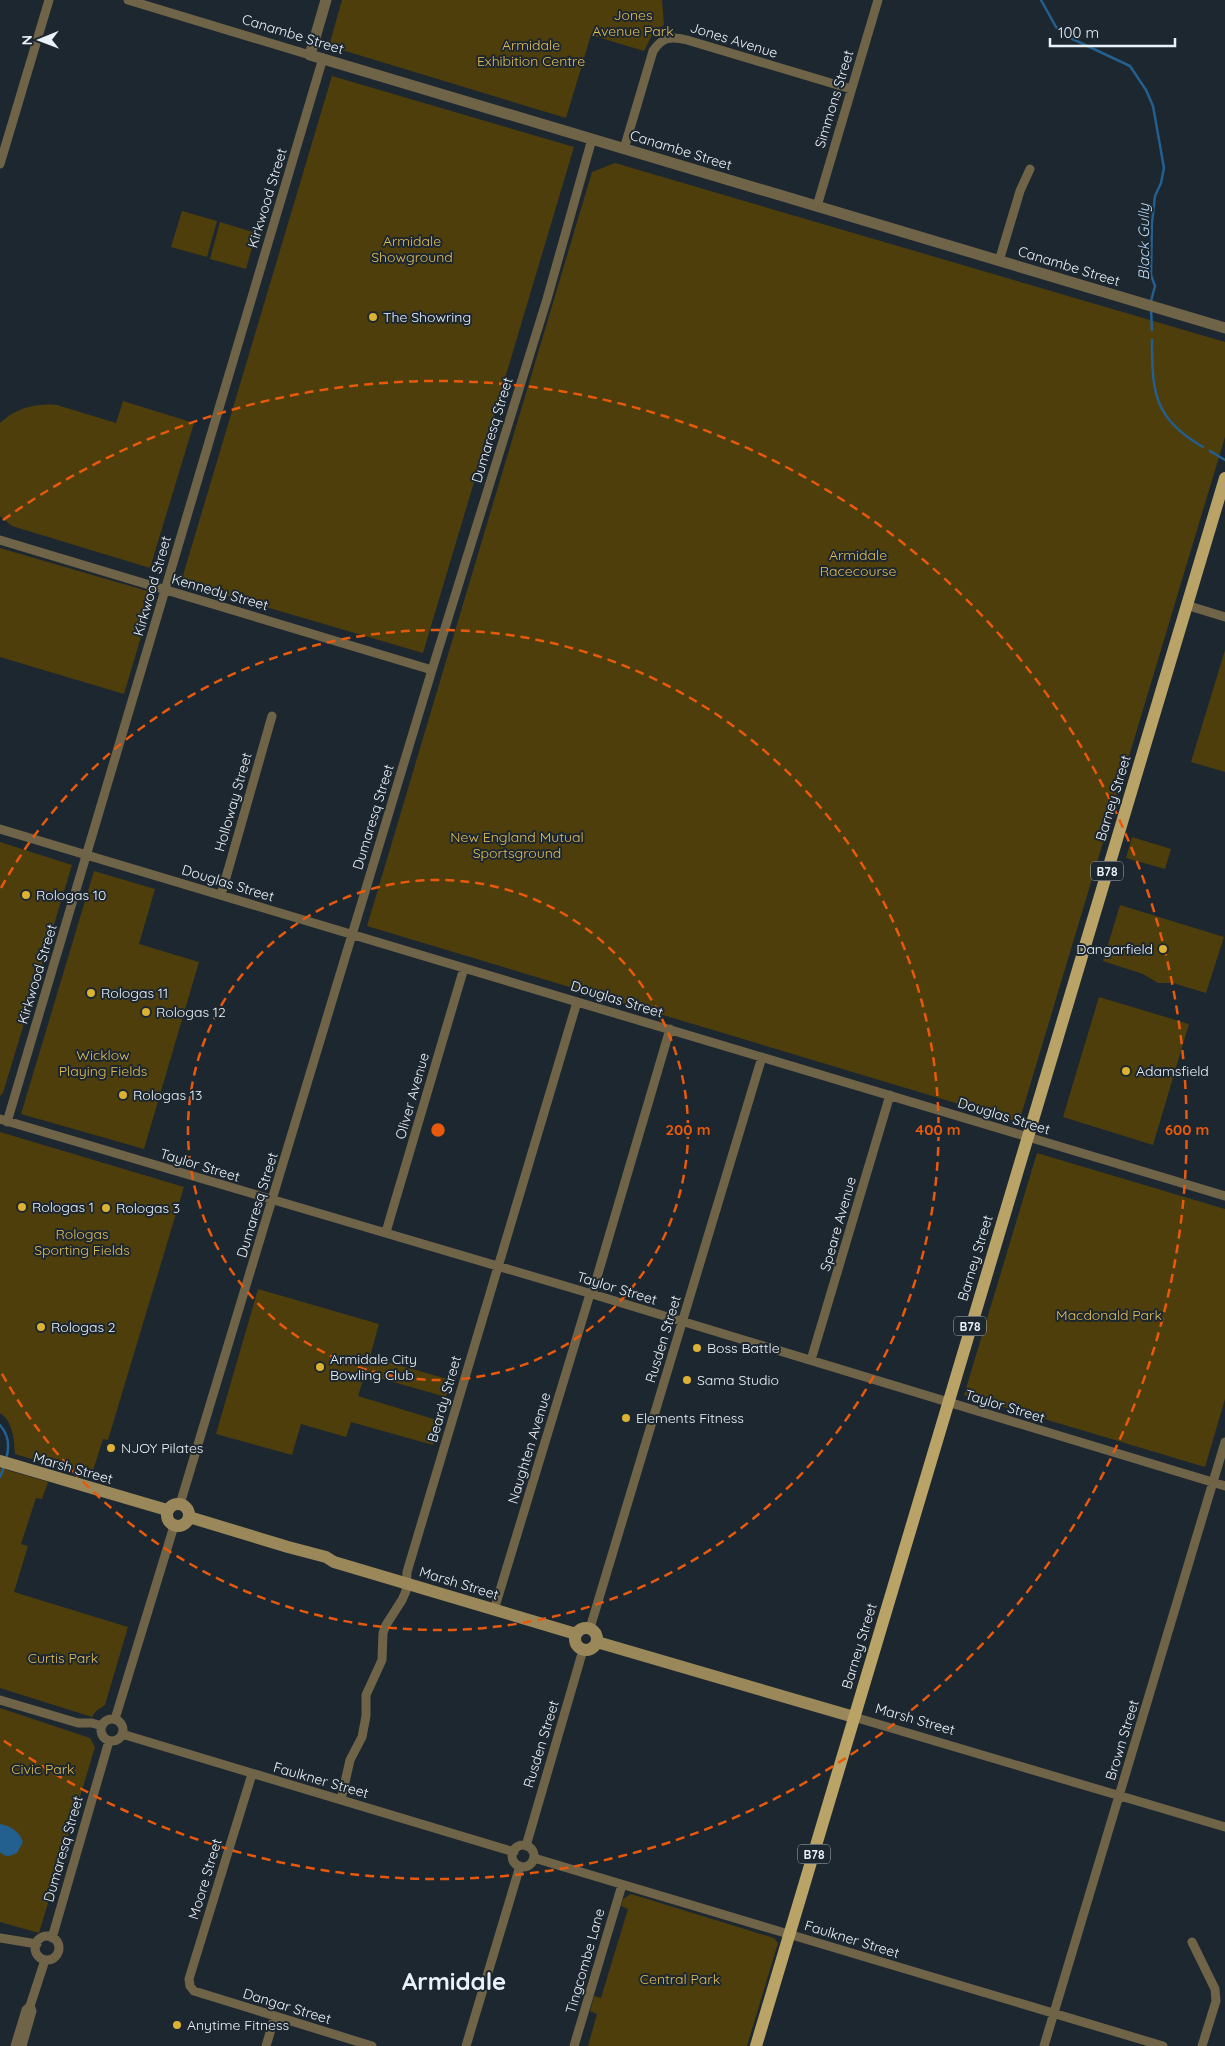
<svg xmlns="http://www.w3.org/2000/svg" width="1225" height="2046" font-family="Quicksand,sans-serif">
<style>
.green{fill:#4e3e0c}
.water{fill:#235f8f}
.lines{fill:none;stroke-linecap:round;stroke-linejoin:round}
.stream{stroke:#235f8f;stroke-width:2.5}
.minor{stroke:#706448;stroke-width:9}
.tertiary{stroke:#706448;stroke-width:11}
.secondary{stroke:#9a885a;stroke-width:12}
.primary{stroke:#baa367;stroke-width:12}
.ring{fill:none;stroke:#e8590c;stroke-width:2.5;stroke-dasharray:9 6}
.poi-dot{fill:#dcb233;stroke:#1d2730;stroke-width:2}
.labels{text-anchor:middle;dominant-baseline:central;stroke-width:4;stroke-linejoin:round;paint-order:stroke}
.shield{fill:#1d2730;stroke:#adb4bc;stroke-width:1}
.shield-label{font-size:12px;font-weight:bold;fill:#ebf1f8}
.park-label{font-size:14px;fill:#e3bd56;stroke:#1d2730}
.street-label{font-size:14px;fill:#ebf1f8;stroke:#1d2730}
.poi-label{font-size:14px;fill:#ebf1f8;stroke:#1d2730;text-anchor:start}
.water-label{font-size:15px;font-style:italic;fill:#beddf9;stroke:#1d2730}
.town-label{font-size:24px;font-weight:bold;fill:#ebf1f8;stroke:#1d2730}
.centre{fill:#e8590c;stroke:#1d2730;stroke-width:2.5}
.ring-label{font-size:15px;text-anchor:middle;font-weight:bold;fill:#e8590c;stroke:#1d2730;stroke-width:4;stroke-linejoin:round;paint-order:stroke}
</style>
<rect width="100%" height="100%" fill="#1d2730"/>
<path class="green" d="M342 0H662L664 25 653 33 644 51 591 35 566 118 329 46Z
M332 76 574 147 423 653 181 582Z
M615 163 1225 342V437L1019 1122 367 926 592 172Z
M182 211 217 221 207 257 171 247Z
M220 222 256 233 246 269 210 259Z
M123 401 194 423 150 568 12 526 0 516V423C16 408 36 403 57 405L116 423Z
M0 548 154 593 124 694 0 657Z
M1225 650V772L1191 762Z
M1132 837 1171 849 1165 869 1126 858Z
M0 842 72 865 3 1093 0 1096Z
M94 871 155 889 139 944 199 962 144 1149 21 1114Z
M1120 905 1224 937 1206 993 1173 983H1158L1143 974 1103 961Z
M1099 997 1189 1024 1153 1145 1063 1117Z
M0 1132 184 1187 108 1440 103 1439 91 1477 15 1454C14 1440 13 1421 0 1413Z
M1037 1153 1225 1209V1399L1205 1467 964 1395Z
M258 1289 379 1324 370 1357 451 1380 446 1397 365 1374 358 1396 440 1421 433 1445 351 1422 346 1437 301 1424 292 1455 216 1434Z
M0 1468 48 1482 42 1499 36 1498 21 1544 28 1546 14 1592 128 1627 105 1705 96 1711 92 1717 0 1688Z
M0 1708 90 1738 95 1747 39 1933 0 1922Z
M631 1894 774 1938 778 1943 747 2046H588L597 2014 590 2011 594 1996 601 1998 628 1909 621 1906 623 1899Z"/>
<path class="water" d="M0 1824C11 1826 19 1831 23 1842L17 1853C11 1856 5 1858 0 1852Z"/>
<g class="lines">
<path class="stream" d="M1041 0 1056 27 1064 35 1130 66 1146 90 1153 106 1164 168 1161 183 1155 196 1152 223 1151 275 1155 286 1151 301
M1151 309 1152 330
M1152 340C1152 393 1154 419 1203 447
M1210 451 1225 460
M0 1425C9 1435 10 1446 6 1459
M0 1477 4 1467"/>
<path class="minor" d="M128 0 310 55
M624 149 653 51C662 37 671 36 687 40L851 89
M0 164 49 0
M817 206 878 0
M999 261 1020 191 1030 169
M0 540 432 670
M1186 605 1225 617
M0 829 1225 1196
M221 895 272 716
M0 1119 592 1294 1225 1486
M7 1122 323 58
M386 1232 464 968
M592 1294 670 1029
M811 1360 890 1095
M180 1504 432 670 547 299 592 139
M494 1610 590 1294
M590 1628 762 1057
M0 1700 78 1723H92L102 1726
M854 1717 1225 1827
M115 1719 174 1526
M101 1730a11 11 0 1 1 22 0a11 11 0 1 1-22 0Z
M122 1734 514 1852
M252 1774 189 1979 190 1986 194 1991 372 2046
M341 1800 350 1760 362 1737 366 1716V1695L382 1660 383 1633 386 1625 402 1600 406 1591 407 1572 577 1002
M512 1856a11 11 0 1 1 22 0a11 11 0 1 1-22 0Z
M526 1846 583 1650
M534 1858 1163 2046
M35 1948a12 12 0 1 1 24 0a12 12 0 1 1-24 0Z
M0 1938 37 1944
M52 1938 109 1741
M1192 1942 1215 1989 1216 2001 1202 2046
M15 2046 26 2010 30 2006 45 1960
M22 2046 32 2011 30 2006
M266 2046 275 2016
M466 2046 520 1866
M574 2046 622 1885
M1044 2046 1225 1442"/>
<path class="tertiary" d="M326 0 310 55 1225 328"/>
<path class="secondary" d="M0 1461 167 1510
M167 1515a11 11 0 1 1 22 0a11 11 0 1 1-22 0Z
M189 1517 288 1547 326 1557 334 1562 576 1634
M575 1639a11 11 0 1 1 22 0a11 11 0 1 1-22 0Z
M597 1642 854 1717"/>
<path class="primary" d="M756 2046 1225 478"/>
</g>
<g class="ring">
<circle cx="438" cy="1130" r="250"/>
<path d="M1 888A500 500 0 1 1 1 1372"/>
<path d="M3 520A749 749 0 1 1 3 1740"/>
</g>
<g class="poi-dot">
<circle cx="373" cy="317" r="5"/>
<circle cx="26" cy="895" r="5"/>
<circle cx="1163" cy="949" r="5"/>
<circle cx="91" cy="993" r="5"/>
<circle cx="146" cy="1012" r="5"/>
<circle cx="1126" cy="1071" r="5"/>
<circle cx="123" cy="1095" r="5"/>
<circle cx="22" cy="1207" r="5"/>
<circle cx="106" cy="1208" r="5"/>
<circle cx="41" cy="1327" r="5"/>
<circle cx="697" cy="1348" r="5"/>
<circle cx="320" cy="1367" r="5"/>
<circle cx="687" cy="1380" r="5"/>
<circle cx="626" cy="1418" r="5"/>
<circle cx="111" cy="1448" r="5"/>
<circle cx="177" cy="2025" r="5"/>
</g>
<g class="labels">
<g class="shield">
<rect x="1091" y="861.5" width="32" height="19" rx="4"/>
<rect x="954" y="1316.5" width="32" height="19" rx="4"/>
<rect x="798" y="1844.5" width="32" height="19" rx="4"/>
</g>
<g class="shield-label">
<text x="1107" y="871">B78</text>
<text x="970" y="1326">B78</text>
<text x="814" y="1854">B78</text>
</g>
<g class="park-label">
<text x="633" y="15">Jones<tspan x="633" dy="16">Avenue Park</tspan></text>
<text x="531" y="45">Armidale<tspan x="531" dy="16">Exhibition Centre</tspan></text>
<text x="412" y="241">Armidale<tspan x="412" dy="16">Showground</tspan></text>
<text x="858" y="555">Armidale<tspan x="858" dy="16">Racecourse</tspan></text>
<text x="517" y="837">New England Mutual<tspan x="517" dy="16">Sportsground</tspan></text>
<text x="103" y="1055">Wicklow<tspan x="103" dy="16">Playing Fields</tspan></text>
<text x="82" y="1234">Rologas<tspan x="82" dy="16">Sporting Fields</tspan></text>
<text x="1109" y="1315">Macdonald Park</text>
<text x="63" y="1658">Curtis Park</text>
<text x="43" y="1769">Civic Park</text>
<text x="680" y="1979">Central Park</text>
</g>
<g class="street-label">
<text transform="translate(293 34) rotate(17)">Canambe Street</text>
<text transform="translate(734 40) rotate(17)">Jones Avenue</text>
<text transform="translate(834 99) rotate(-73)">Simmons Street</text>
<text transform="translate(681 150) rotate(17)">Canambe Street</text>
<text transform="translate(267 198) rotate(-73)">Kirkwood Street</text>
<text transform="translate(1069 266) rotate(17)">Canambe Street</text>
<text transform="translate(492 430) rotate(-73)">Dumaresq Street</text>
<text transform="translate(152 586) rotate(-74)">Kirkwood Street</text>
<text transform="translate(220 592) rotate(16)">Kennedy Street</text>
<text transform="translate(1113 798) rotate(-73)">Barney Street</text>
<text transform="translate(233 802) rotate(-74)">Holloway Street</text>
<text transform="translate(373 817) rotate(-73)">Dumaresq Street</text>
<text transform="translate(228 883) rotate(17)">Douglas Street</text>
<text transform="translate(37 974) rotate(-73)">Kirkwood Street</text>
<text transform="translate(617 999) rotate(17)">Douglas Street</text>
<text transform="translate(412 1096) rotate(-74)">Oliver Avenue</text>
<text transform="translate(1004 1116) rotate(17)">Douglas Street</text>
<text transform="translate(200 1165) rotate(17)">Taylor Street</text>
<text transform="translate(257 1205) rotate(-73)">Dumaresq Street</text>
<text transform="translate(838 1224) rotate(-74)">Speare Avenue</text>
<text transform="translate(975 1258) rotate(-73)">Barney Street</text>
<text transform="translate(617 1288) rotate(17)">Taylor Street</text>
<text transform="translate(663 1339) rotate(-73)">Rusden Street</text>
<text transform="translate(444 1399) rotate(-74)">Beardy Street</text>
<text transform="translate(1005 1406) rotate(17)">Taylor Street</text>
<text transform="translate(529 1448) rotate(-73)">Naughten Avenue</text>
<text transform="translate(73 1468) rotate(16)">Marsh Street</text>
<text transform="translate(459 1583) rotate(17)">Marsh Street</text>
<text transform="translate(859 1646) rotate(-73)">Barney Street</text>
<text transform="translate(915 1719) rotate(16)">Marsh Street</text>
<text transform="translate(1122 1740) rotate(-73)">Brown Street</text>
<text transform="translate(541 1744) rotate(-73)">Rusden Street</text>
<text transform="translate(321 1780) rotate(16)">Faulkner Street</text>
<text transform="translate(63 1849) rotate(-74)">Dumaresq Street</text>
<text transform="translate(205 1879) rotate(-73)">Moore Street</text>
<text transform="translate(852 1939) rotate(17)">Faulkner Street</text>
<text transform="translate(585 1961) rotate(-74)">Tingcombe Lane</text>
<text transform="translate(287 2006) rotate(17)">Dangar Street</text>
</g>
<g class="poi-label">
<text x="383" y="317">The Showring</text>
<text x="36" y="895">Rologas 10</text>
<text x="1153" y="949" text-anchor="end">Dangarfield</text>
<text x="101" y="993">Rologas 11</text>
<text x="156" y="1012">Rologas 12</text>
<text x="1136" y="1071">Adamsfield</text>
<text x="133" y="1095">Rologas 13</text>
<text x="32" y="1207">Rologas 1</text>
<text x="116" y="1208">Rologas 3</text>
<text x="51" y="1327">Rologas 2</text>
<text x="707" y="1348">Boss Battle</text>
<text x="330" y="1359">Armidale City<tspan x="330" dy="16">Bowling Club</tspan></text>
<text x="697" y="1380">Sama Studio</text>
<text x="636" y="1418">Elements Fitness</text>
<text x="121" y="1448">NJOY Pilates</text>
<text x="187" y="2025">Anytime Fitness</text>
</g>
<g class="water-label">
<text transform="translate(1143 242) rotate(-90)">Black Gully</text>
</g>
<g class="town-label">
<text x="454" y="1981">Armidale</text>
</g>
</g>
<circle cx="438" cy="1130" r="8" class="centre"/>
<g class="ring-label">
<text x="688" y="1135">200 m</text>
<text x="938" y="1135">400 m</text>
<text x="1187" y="1135">600 m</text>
</g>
<g transform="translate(40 40) rotate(269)" stroke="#1d2730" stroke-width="4" paint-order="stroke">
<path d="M0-4L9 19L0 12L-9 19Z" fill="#ebf1f8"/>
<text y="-8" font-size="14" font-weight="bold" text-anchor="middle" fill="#ebf1f8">N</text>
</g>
<path d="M1050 38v8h125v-8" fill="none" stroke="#ebf1f8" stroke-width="2.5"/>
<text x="1058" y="38" font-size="15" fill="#ebf1f8" stroke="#1d2730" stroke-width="4" paint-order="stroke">100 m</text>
</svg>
